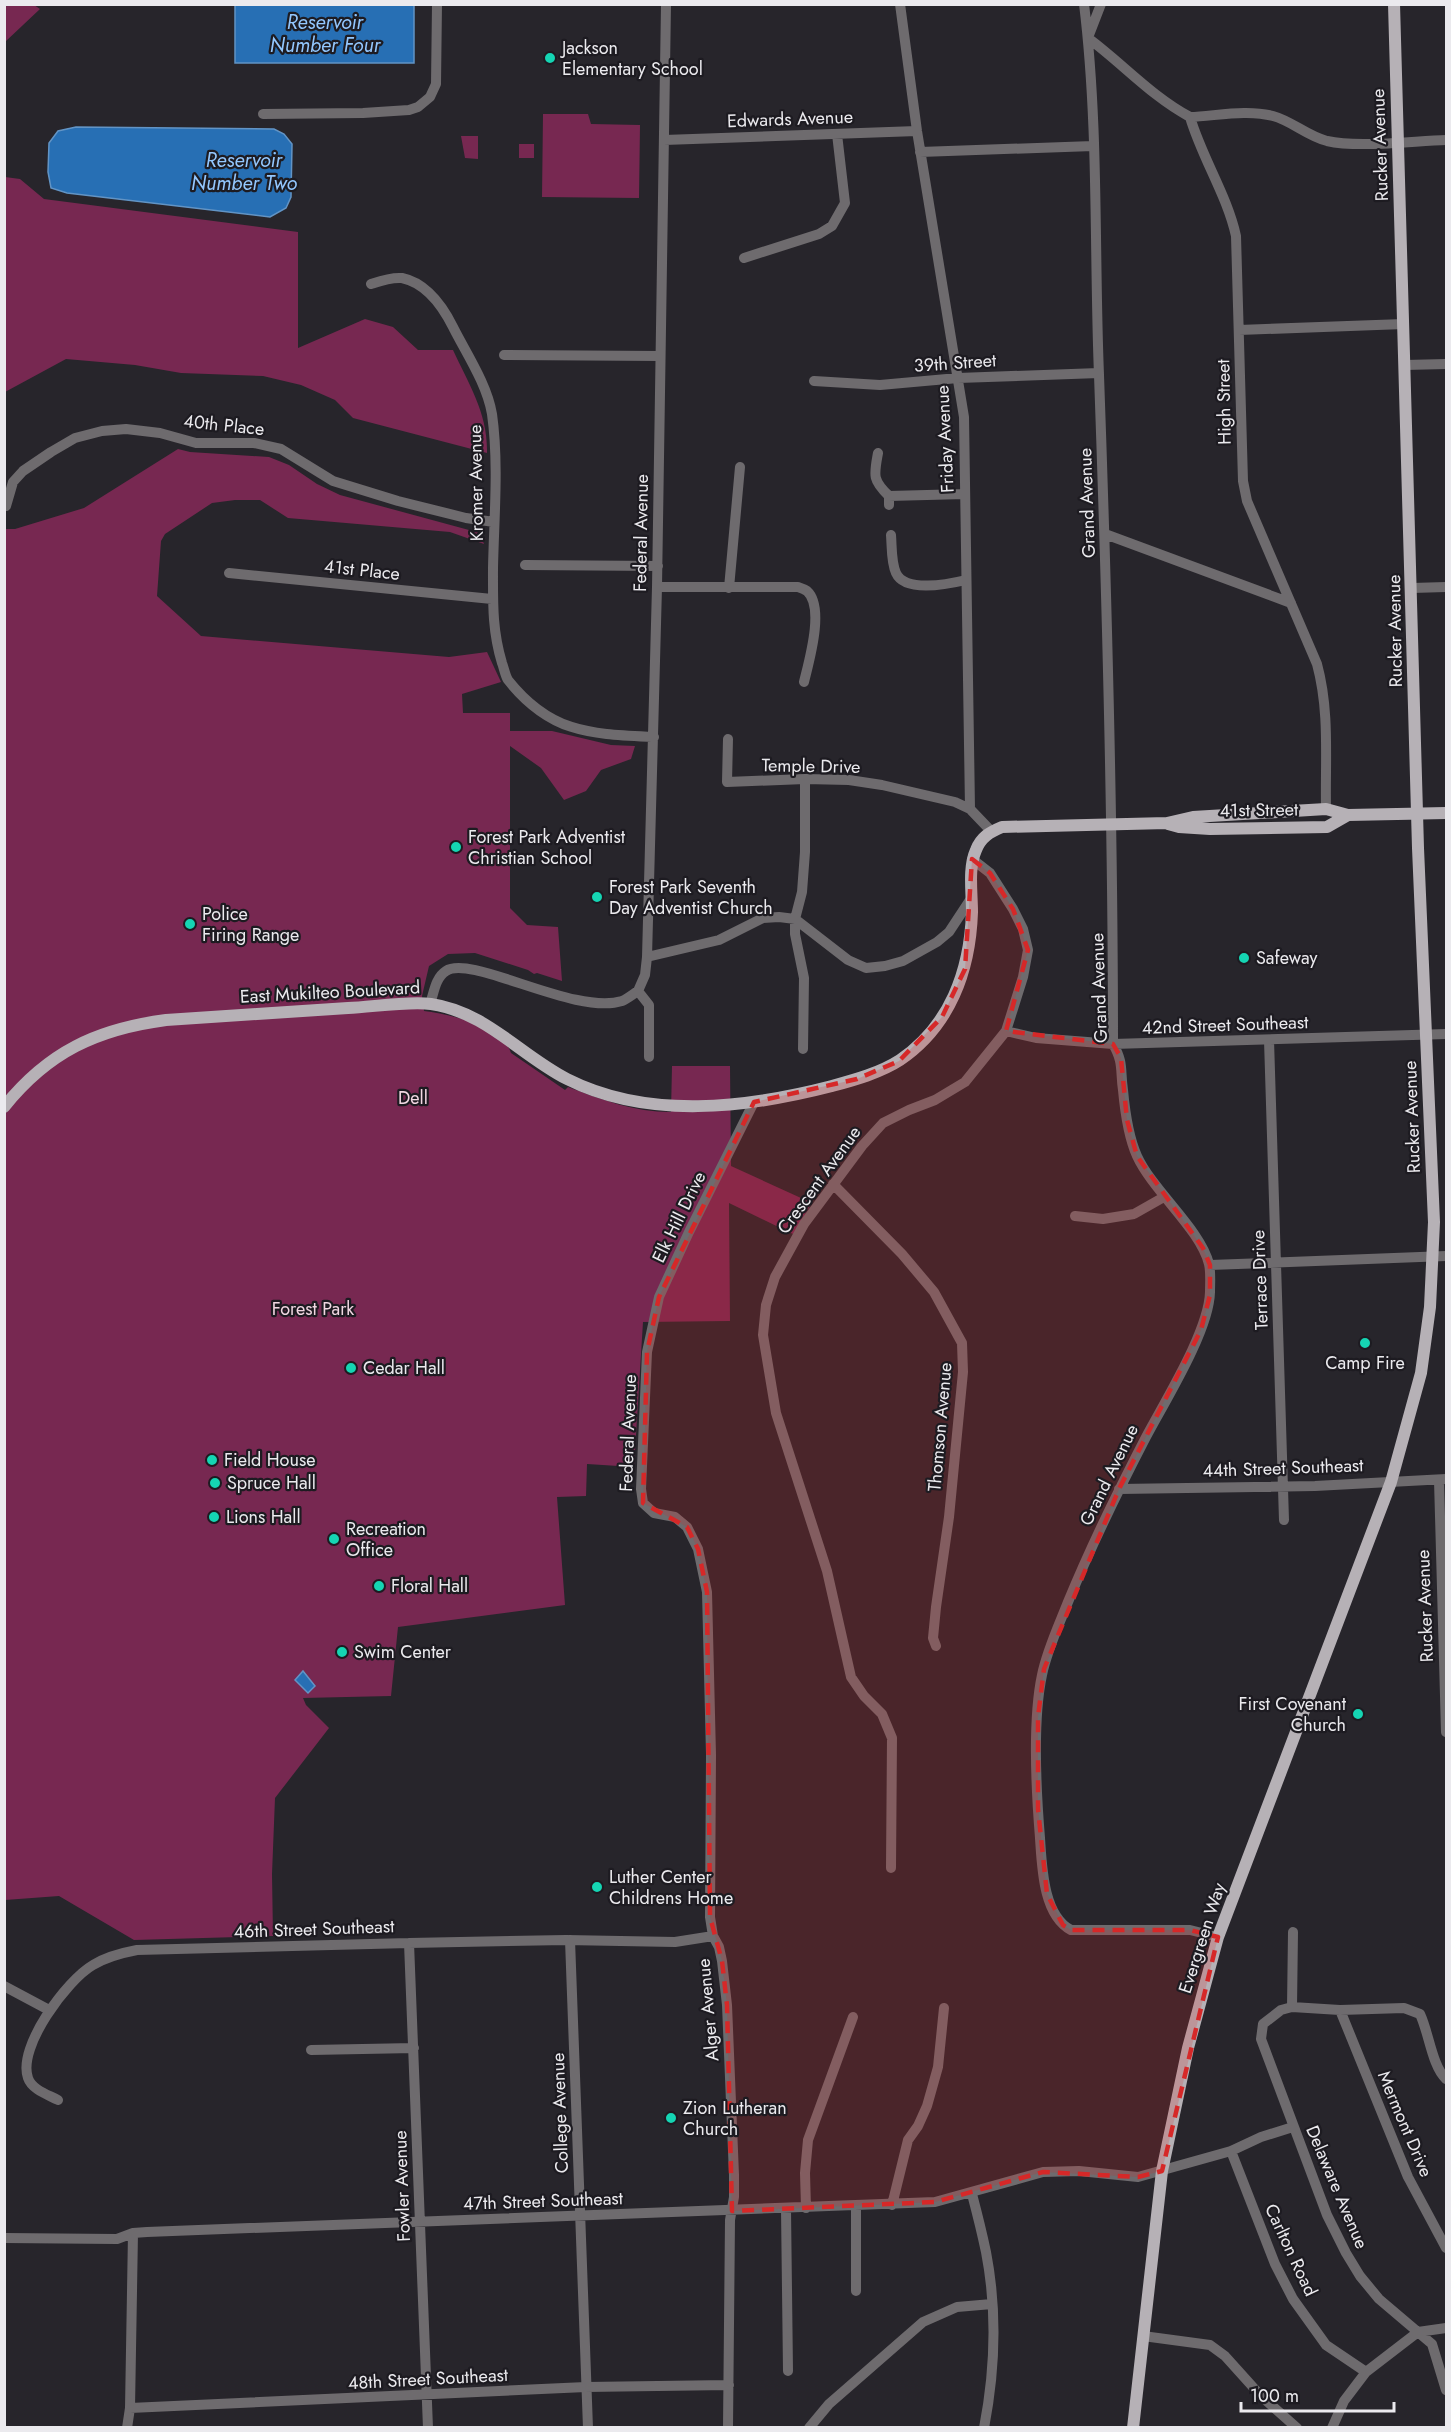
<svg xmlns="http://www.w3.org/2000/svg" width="1451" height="2432" font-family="Jost,sans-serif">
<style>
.green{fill:#772851}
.water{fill:#276fb4;stroke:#6294c5;stroke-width:1.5}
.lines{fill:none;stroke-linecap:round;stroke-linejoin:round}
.minor{stroke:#6e6b6e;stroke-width:10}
.major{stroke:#b6b1b6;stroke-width:12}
.marked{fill:#d62828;fill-opacity:0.2;stroke:#d62828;stroke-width:4.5;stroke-dasharray:12 8;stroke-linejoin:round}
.poi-dot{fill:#15d5b3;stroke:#1d1b21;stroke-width:2}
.labels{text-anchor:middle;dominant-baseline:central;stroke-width:4.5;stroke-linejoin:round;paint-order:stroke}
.poi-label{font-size:18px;fill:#ebeaee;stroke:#1d1b21;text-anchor:start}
.street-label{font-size:18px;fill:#ebeaee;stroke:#1d1b21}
.park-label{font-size:18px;fill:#f1d7e2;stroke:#1d1b21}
.water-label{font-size:20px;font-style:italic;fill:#93c7fe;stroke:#1d1b21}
</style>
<rect width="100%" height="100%" fill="#27252b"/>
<path class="green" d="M5 4 34 5 40 9 5 42Z
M543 114H588L591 124 640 125 639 198 542 197Z
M461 136H478V159L465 158Z
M519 144H534V158H519Z
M5 177 20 179 44 199 298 232V348L365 319 393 327 418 350H453C469 385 488 413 487 453L353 418 335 400 301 385 263 376 181 373 135 365 66 359 5 392Z
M178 449 190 452 269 457 289 465 317 484 340 495 480 533 481 537 486 539H482L484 544 450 532 288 518 260 500H235L212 503 165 534 161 541 157 596 201 636 449 657 487 652 501 682 462 694 463 713H510V731H552L611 745 635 746 631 759 601 770 586 791 564 800 541 768 510 746V908L527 925 558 927 562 981 537 973 534 974 528 970 475 953 448 954 429 966 422 996 424 1011C449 1014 503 1026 511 1053L565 1090 568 1087C603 1100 634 1112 671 1112L672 1066H730L731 1166 812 1203 793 1234 729 1203 730 1321 643 1322 634 1467 587 1464 586 1496 557 1497 565 1605 398 1627 391 1696 303 1698 306 1705 329 1728 275 1798 272 1874 273 1936 134 1940 59 1896 5 1900V529H15L84 508Z"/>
<path class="water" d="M235 5H414V63H235Z
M76 127 274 129 284 134 292 144 291 197 286 208 270 217 67 193 51 188 48 172 49 143 58 131Z
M303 1671 315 1686 308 1693 295 1680Z"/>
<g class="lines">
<path class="minor" d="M900 4 917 131 964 417 970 809
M1084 4C1099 127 1094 252 1099 375 1107 598 1113 821 1113 1044 1124 1063 1120 1070 1123 1090 1125 1112 1128 1136 1137 1156 1153 1191 1201 1230 1209 1264 1211 1272 1210 1283 1210 1292 1209 1331 1165 1401 1146 1437 1118 1491 1091 1546 1068 1602 1059 1625 1047 1650 1042 1675 1032 1722 1036 1789 1040 1838 1042 1867 1043 1915 1071 1930H1190L1218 1937
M1089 35 1101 4
M1088 38C1123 64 1151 96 1190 117 1202 158 1227 195 1236 236L1243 481 1247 501 1317 664C1330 712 1325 760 1326 809
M263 114 363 113 409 110 418 107 430 97 436 84 437 4
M1190 117C1216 116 1247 109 1273 116 1292 121 1307 136 1327 141 1358 148 1413 141 1446 140
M664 140 917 131
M920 152 1093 146
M744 258 819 234 832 226 845 203 837 134
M371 284C380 281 391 277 402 278 426 283 443 307 453 327 466 353 487 384 492 414 499 464 494 518 493 568 493 602 492 630 502 663 504 668 505 675 508 680 551 734 591 734 654 737
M1239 330 1404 324
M504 355 660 356
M1405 365 1446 364
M814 381 880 385 958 378 1099 373
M878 453C874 475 872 480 889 496V505
M889 496 965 494
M6 506 13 482 23 471 51 452 75 438 102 431 126 429 160 433 196 443H254L281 449 333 481 398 501 466 518 494 522
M1105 534 1291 603
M891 535C892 547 891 562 896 573 905 593 949 584 966 580
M525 565 658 566
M229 573 492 599
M657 587H798C801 588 804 589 807 591 825 607 809 661 804 682
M729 588 740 467
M1412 588 1446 587
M728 739 727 782 805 779 849 780 882 785 955 802 970 809 992 832
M647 957 719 940 763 918 779 917 795 919 848 960 866 968 885 966 903 961 937 942 949 932 972 897
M638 991 645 975 647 957 657 587 666 4
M638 991 649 1005V1057
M430 1004C434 993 435 978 446 971 471 954 575 1016 622 1001 627 999 633 994 638 991
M1006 1031 1036 1038 1113 1044 1446 1034
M1269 1040 1284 1520
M803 1049 804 978 795 934V919L802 892 805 852V779
M833 1184 902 1254 934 1292 962 1343 963 1372 949 1517 936 1607 933 1638 936 1646
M1075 1216 1103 1219 1134 1214 1164 1197
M1210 1265 1446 1256
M1439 1480 1446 1732
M1119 1489 1315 1486 1446 1479
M891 1868 892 1738 882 1714 864 1696 851 1677 827 1571 776 1413 763 1335 766 1305 775 1277 804 1224 862 1146 883 1123 909 1110 935 1100 965 1082 1006 1031 1023 977 1028 950 1023 929 1013 909 990 873 972 859
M570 1940 588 2428
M409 1943 428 2428
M4 1986 49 2010
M1292 2007 1293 1932
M1340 2010 1408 2177 1446 2248
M311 2050 414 2048
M1446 2079C1432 2066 1429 2033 1420 2014L1404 2008 1340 2010 1292 2007 1281 2010 1263 2024 1261 2039 1327 2215 1346 2253 1360 2276 1379 2299 1432 2344 1446 2390
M58 2100C49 2095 32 2090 28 2078 17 2047 67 1980 93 1965 106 1957 121 1953 137 1950L409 1943 566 1940 675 1942 713 1936
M1231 2151 1275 2264 1293 2299 1326 2345 1366 2372
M972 2194C977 2213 982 2233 986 2252 997 2309 995 2371 984 2428
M892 2205 908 2140 918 2126 927 2106 938 2067 944 2008
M806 2208 805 2173 808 2140 853 2017
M786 2209 788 2371
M4 2238 117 2239 133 2233 147 2232 935 2202 1043 2172 1079 2171 1138 2177 1231 2151 1261 2137 1293 2127
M856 2291V2207
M1143 2336 1210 2345 1225 2356 1261 2396 1297 2428
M130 2408 586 2387 729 2385
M127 2428 130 2408 133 2233
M728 2428 730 2220 734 2197V2175L727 2005 722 1961 719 1947 713 1936 710 1917 711 1755 707 1592 698 1549 687 1527 675 1517 654 1513 643 1503 641 1489 647 1352 659 1297 689 1232 754 1102
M809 2428 829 2404 923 2322 957 2307 992 2304
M1332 2428 1344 2401 1366 2372 1418 2332 1446 2328"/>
<path class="major" d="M1168 824 1179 827 1210 829 1327 827 1348 815
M4 1107C48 1052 97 1029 166 1020 227 1016 287 1012 348 1008 372 1007 408 1001 431 1004 486 1012 520 1055 567 1079 648 1120 747 1108 832 1086 854 1080 880 1073 900 1060 950 1026 970 971 972 912 972 892 968 868 976 850 981 837 990 832 1002 827L1167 823 1193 817 1326 809 1348 815 1446 813
M1133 2428 1162 2171 1188 2048 1218 1937 1391 1482 1421 1373 1430 1307 1434 1222 1418 848 1394 4"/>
</g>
<path class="marked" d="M972 859 990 873 1013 909 1028 950 1006 1031 1113 1044 1121 1058 1127 1120 1137 1156 1203 1248 1210 1265V1295L1201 1330 1119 1489 1044 1669 1038 1717V1809L1047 1894 1063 1925 1071 1930H1190L1218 1937 1162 2171 1138 2177 1043 2172 935 2202 732 2211 727 2005 722 1961 710 1917 707 1592 698 1549 687 1527 643 1503 647 1352 659 1297 754 1102 857 1079 899 1061 942 1017 965 969Z"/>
<g class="poi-dot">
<circle cx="550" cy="58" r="6"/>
<circle cx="456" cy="847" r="6"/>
<circle cx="597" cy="897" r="6"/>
<circle cx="190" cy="924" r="6"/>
<circle cx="1244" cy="958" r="6"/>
<circle cx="1365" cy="1343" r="6"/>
<circle cx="351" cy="1368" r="6"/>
<circle cx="212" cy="1460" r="6"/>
<circle cx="215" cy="1483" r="6"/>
<circle cx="214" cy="1517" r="6"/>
<circle cx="334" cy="1539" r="6"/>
<circle cx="379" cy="1586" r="6"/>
<circle cx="342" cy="1652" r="6"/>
<circle cx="1358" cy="1714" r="6"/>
<circle cx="597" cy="1887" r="6"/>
<circle cx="671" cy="2118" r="6"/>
</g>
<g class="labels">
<g class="poi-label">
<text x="562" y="48">Jackson<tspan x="562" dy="21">Elementary School</tspan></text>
<text x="468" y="837">Forest Park Adventist<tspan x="468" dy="21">Christian School</tspan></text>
<text x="609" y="887">Forest Park Seventh<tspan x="609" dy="21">Day Adventist Church</tspan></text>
<text x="202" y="914">Police<tspan x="202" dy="21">Firing Range</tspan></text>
<text x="1256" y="958">Safeway</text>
<text x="1365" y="1363" text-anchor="middle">Camp Fire</text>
<text x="363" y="1368">Cedar Hall</text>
<text x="224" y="1460">Field House</text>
<text x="227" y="1483">Spruce Hall</text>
<text x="226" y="1517">Lions Hall</text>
<text x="346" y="1529">Recreation<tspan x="346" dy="21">Office</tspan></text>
<text x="391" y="1586">Floral Hall</text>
<text x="354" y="1652">Swim Center</text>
<text x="1346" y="1704" text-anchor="end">First Covenant<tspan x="1346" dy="21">Church</tspan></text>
<text x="609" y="1877">Luther Center<tspan x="609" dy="21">Childrens Home</tspan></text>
<text x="683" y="2108">Zion Lutheran<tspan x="683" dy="21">Church</tspan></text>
</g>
<g class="street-label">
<text transform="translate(790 119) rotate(-2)">Edwards Avenue</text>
<text transform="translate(1380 145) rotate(-92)">Rucker Avenue</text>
<text transform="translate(955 363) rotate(-4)">39th Street</text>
<text transform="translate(1224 402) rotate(-91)">High Street</text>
<text transform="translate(224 425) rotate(6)">40th Place</text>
<text transform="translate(945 439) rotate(-93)">Friday Avenue</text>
<text transform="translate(476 483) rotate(-91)">Kromer Avenue</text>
<text transform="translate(1087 503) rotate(-92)">Grand Avenue</text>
<text transform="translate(641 533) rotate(-89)">Federal Avenue</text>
<text transform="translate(362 570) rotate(6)">41st Place</text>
<text transform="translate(1395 631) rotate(-91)">Rucker Avenue</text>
<text transform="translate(811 766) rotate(1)">Temple Drive</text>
<text transform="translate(1259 810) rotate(-1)">41st Street</text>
<text transform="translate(1099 988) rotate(-92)">Grand Avenue</text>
<text transform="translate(330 992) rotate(-3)">East Mukilteo Boulevard</text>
<text transform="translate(1225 1025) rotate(-2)">42nd Street Southeast</text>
<text transform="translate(1412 1117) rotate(-92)">Rucker Avenue</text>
<text transform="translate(819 1180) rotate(-54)">Crescent Avenue</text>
<text transform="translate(679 1217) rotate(-64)">Elk Hill Drive</text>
<text transform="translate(1260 1280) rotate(-92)">Terrace Drive</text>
<text transform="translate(940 1427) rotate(-85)">Thomson Avenue</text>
<text transform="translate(628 1433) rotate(-88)">Federal Avenue</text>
<text transform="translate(1283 1468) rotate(-2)">44th Street Southeast</text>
<text transform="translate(1109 1475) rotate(-64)">Grand Avenue</text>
<text transform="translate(1425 1606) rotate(-92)">Rucker Avenue</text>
<text transform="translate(314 1929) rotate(-2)">46th Street Southeast</text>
<text transform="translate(1202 1938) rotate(-72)">Evergreen Way</text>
<text transform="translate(708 2010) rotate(-95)">Alger Avenue</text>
<text transform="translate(560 2113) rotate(-92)">College Avenue</text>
<text transform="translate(1405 2124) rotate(67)">Mermont Drive</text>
<text transform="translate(402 2186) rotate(-92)">Fowler Avenue</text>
<text transform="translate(1337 2187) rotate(67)">Delaware Avenue</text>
<text transform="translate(543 2201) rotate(-2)">47th Street Southeast</text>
<text transform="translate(1291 2250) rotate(65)">Carlton Road</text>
<text transform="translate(428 2379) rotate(-3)">48th Street Southeast</text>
</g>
<g class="park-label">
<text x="413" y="1098">Dell</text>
<text x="313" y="1309">Forest Park</text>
</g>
<g class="water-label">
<text x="325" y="22">Reservoir<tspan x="325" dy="23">Number Four</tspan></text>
<text x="244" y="160">Reservoir<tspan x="244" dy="23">Number Two</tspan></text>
</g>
</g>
<rect width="1451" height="2432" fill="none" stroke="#ebeaee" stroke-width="12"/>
<path d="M1241 2402v9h153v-9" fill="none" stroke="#ebeaee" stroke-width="3"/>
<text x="1250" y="2402" font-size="18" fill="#ebeaee" stroke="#1d1b21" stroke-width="4.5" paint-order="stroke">100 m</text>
</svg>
